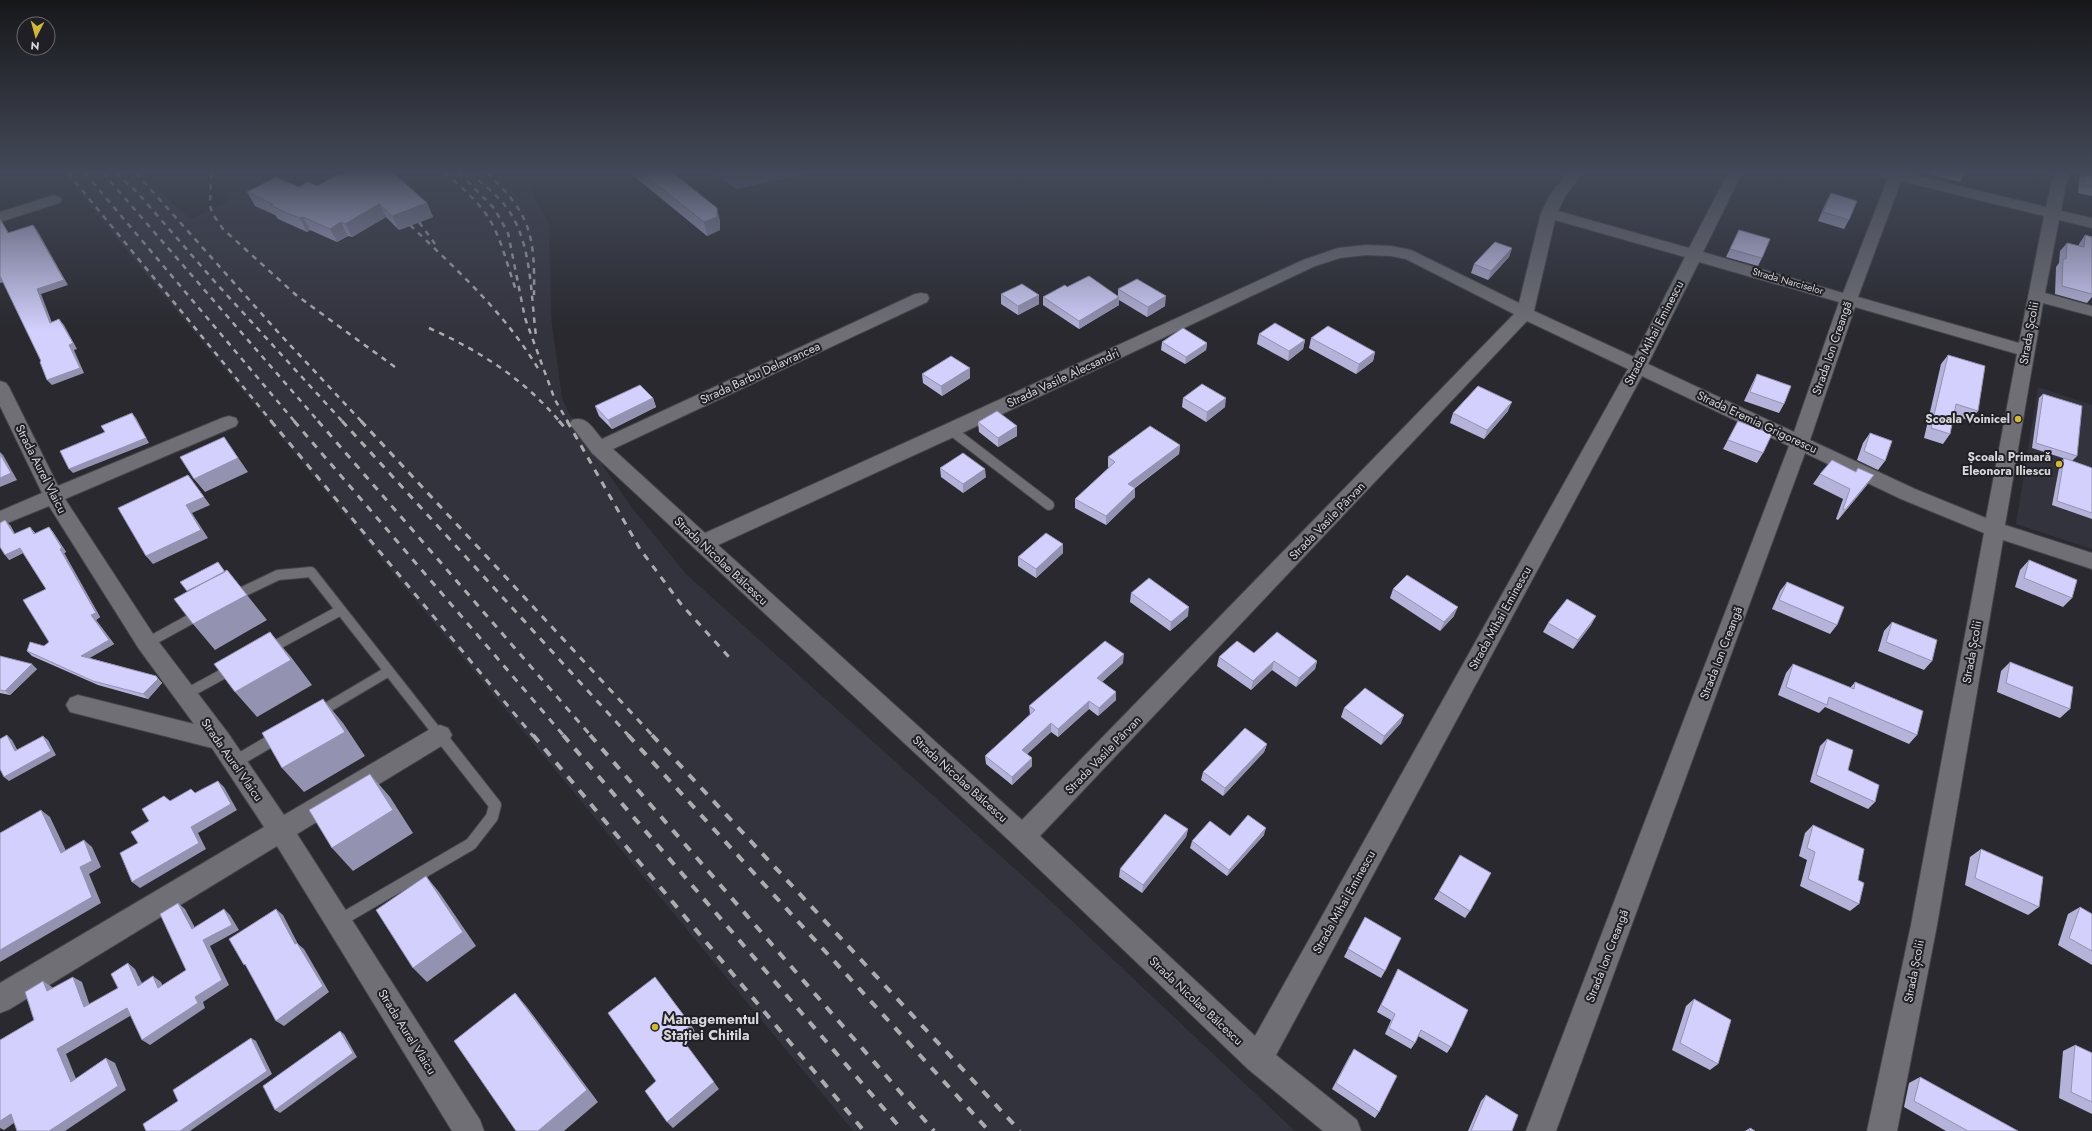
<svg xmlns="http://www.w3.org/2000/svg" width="2092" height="1131" font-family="Jost,sans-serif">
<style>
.built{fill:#33333e}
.forest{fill:#605a8b}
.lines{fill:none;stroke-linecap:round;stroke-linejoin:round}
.service-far1-casing{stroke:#45454a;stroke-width:12}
.service-casing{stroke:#45454a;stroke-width:14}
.minor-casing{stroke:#45454a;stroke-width:2}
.service-far1{stroke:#6f6f75;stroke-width:10}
.service{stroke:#6f6f75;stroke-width:12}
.minor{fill:#6f6f75;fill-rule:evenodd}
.rail-far2{stroke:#acacb0;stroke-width:2.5;stroke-dasharray:5.5 5.5;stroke-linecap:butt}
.rail-far1{stroke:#acacb0;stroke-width:3;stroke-dasharray:7 7;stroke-linecap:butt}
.rail{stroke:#acacb0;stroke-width:4;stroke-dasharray:9 9;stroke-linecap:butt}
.wall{fill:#b5b3da}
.shaded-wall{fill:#9492b1}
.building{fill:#d3d0fd;stroke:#9492b1}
.poi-dot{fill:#cfb837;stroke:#201f25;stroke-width:1.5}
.labels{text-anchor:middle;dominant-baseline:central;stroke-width:4;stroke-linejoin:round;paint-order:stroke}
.far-street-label{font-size:10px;fill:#d7d7db;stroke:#201f25}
.street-label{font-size:12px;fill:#d7d7db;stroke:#201f25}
.poi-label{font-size:12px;font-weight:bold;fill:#d7d7db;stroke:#201f25;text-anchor:end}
.near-poi-label{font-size:14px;font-weight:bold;fill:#d7d7db;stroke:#201f25;text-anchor:start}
</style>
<rect width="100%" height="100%" fill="#29292f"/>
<path class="built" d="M63 173H143L174 205 191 219 227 202 236 173H519L530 187 549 224 551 317 562 398 569 413 593 451 632 508 687 575 1053 903 1295 1131H853Z
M2038 387 2092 405V549L2016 524Z"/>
<path class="forest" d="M712 173H813L737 189Z"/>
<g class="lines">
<defs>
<path id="service-far1" d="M951 430 1049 505
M232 597 278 575 311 572 440 736
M147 643 200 614
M269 649 341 610
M186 694 234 668
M318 713 389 671"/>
<path id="service" d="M235 762 279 736
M339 921 471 844 492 817 495 805 440 735"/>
<path id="minor" d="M1568 173H1583L1565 196 1558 211 1689 248 1728 173H1742L1703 252 1843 293 1888 178 1881 176 1879 173H1905L2046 207 2054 173H2068L2061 211 2092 218V228L2059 220 2045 293 2092 306V316L2043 303 2005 525 2092 553V569L2003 540 1937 925 1897 1131H1867L1911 925 1984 533 1901 499 1805 453 1556 1131H1526L1789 446 1642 376 1276 1055 1357 1120 1361 1131H1323L1248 1069 1014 845 592 453 570 424 572 420C587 415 593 429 602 439L915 294 921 293 927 294 929 298 927 302 613 449 705 533 944 425 1303 260 1338 248 1366 245 1391 246 1411 250 1519 303 1541 213 1550 195ZM1901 181 2044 216 2019 343 1858 297ZM1555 220 1685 257 1634 357 1534 311ZM1366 255 1391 256 1406 259 1514 314 1022 820 718 545 958 435 1315 266 1340 258ZM1699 262 1839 302 1794 432 1648 364ZM1855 307 2017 354 1986 518 1915 489 1810 440ZM1527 321 1628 369 1255 1036 1040 836Z
M54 195 59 197 62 200 59 203 0 222V212Z
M0 381 6 383 9 387 58 486 222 418 229 416 236 418 238 422 236 426 65 499 155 637 228 733 284 815 432 728 440 725 448 728 452 735 448 742 297 834 480 1120 484 1131H452L277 846 10 1009 0 1013V983L264 827 212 748 70 712 66 705 70 698 78 695 194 724 139 649 49 506 0 526V511L42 493 0 406Z"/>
</defs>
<use href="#service-far1" class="service-far1-casing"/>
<use href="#service" class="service-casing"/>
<use href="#minor" class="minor-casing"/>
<use href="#service-far1" class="service-far1"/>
<use href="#service" class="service"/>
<use href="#minor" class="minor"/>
<path class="rail-far2" d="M68 173 272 422
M85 173 295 422
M103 173 319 422
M116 173 137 192 215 282 343 422
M136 173 277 331 362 422
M211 173 210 205 212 213 223 229 296 295 399 370
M445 173C458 184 472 196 483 210 501 233 506 263 516 290
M459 173 494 208 508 233 525 318 555 400 568 422
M470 173C484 185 499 196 509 211 532 244 531 298 536 336
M487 173C531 214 535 236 534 295
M419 222 435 244
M410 225C457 270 505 313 539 370
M429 328C480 351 524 379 560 422"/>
<path class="rail-far1" d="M271 421 533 736
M294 421 564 736
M318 421 591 736
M342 421 629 736
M361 421 653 736
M559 421 566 429
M567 421 640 549 681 604 729 657"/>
<path class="rail" d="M533 735 864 1131
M563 735 903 1131
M590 735 934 1131
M628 735 989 1131
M652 735 1020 1131"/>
</g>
<path class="wall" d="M630 173H673L720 221V230L707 236Z
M1931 173H1965L1960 182 1930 174Z
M2080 173H2092V196L2078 193Z
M317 186 427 203 433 217 399 230 386 217 352 237 348 236 337 242 310 230 307 232 278 219 275 215 255 206 247 192 299 187Z
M1831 193 1849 220 1844 229 1818 221 1826 202Z
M1739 230 1762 258 1758 266 1726 257Z
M2085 235 2092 237V297L2087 303 2055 294 2056 267 2059 263 2060 251 2067 243 2079 246V244Z
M1512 248 1509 257 1488 280 1471 273 1474 264Z
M1067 287 1118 296V289L1165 306 1147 317 1119 300V305L1079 329 1043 305V297Z
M1001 294 1039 295V304L1018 315 1001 304Z
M1259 334 1305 340 1303 349 1288 361 1257 344Z
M1311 338 1375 352 1373 361 1356 374 1309 348Z
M1162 342 1207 343 1206 350 1185 364 1161 350Z
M1948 355 1978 411 1970 421 1954 415 1950 434 1943 444 1924 438 1941 364Z
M922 374 970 378 942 396 923 383Z
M1757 374 1784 404 1779 413 1744 401 1752 384Z
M2043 394 2077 456 2072 461 2032 448 2039 398Z
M653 398 656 407 612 429 599 416 595 406Z
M1183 398 1225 407 1206 422 1182 407Z
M1508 411 1484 439 1450 423 1453 413Z
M1738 421 1763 453 1757 463 1723 449Z
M978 422 1017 436 998 447 979 432Z
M1870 433 1885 461 1878 470 1857 460 1863 443Z
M1180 445 1179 454 1135 488V497L1106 525 1075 508V499L1109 468 1108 467V457Z
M2064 458 2092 468V519L2052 505 2060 463Z
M940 468 986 477 963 493 941 477Z
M1858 468 1867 485 1838 520 1836 519 1843 499 1813 484 1820 474 1855 472Z
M10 525 15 534 30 527 36 534 49 527 53 532 66 552 64 553 100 617 96 620 114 644 89 658 156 676 162 683 148 699 98 685 32 656 27 651 44 646 49 642 46 589 23 553 9 560Z
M1063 544V553L1036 578 1018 566V557Z
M2029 560 2072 598 2063 607 2015 587 2020 570Z
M1787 582 1837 625 1830 634 1772 609 1780 591Z
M1393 589 1454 616 1440 631 1390 598Z
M1131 593 1188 616 1170 631 1130 602Z
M1596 616 1591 625 1573 649 1543 632 1548 623Z
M1892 622 1932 661 1924 670 1878 651 1884 631Z
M1254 653 1317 661 1315 669 1296 687 1272 670 1251 690 1217 666 1219 657Z
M0 656 37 669 10 695 0 693Z
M2010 662 2070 709 2060 718 1997 692 2001 671Z
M1123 663 1102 682 1116 692V700L1098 716 1089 709 1058 737 1051 732 1027 754 1032 758V766L1012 785 986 764 985 756 1030 715 1029 706Z
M1793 664 1850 688 1855 682 1917 735 1909 744 1825 707 1819 713 1778 695 1786 673Z
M1344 708 1401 723 1381 745 1341 717Z
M1827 739 1848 770 1875 802 1868 809 1810 782 1820 746Z
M1267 744 1264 752 1223 796 1201 780 1203 772Z
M1813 825 1859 904 1850 911 1800 886 1807 860 1799 856 1805 833Z
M1188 829 1186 837 1142 893 1119 877 1120 869Z
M1264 835 1227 876 1190 848 1192 841 1230 836Z
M1981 849 2039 907 2028 915 1965 885 1970 857Z
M1439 891 1470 911 1465 918 1434 899Z
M2080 907 2092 914V965L2058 945 2068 914Z
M1348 949 1385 971 1381 978 1344 957Z
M1398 969 1451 1047 1447 1053 1418 1036 1415 1043 1411 1049 1385 1034 1391 1020 1377 1012Z
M1694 999 1718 1064 1710 1070 1672 1050 1686 1006Z
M2075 1045 2092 1053V1114L2059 1098 2063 1051Z
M1350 1055 1379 1112 1375 1118 1332 1089Z
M1920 1077 2018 1131H1946L1904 1107 1909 1083Z
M1486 1095 1512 1131H1468L1481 1101Z
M1750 1128 1755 1131H1745Z"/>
<path class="shaded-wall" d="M427 203 433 217 399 230 392 216Z
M379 204 386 217 352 237 345 224Z
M717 208 720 221V230L707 236 704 222Z
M303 217 310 230 307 232 300 218Z
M0 218 12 238 8 233Z
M341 222 348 236 337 242 330 229Z
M33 225 37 230 68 285 41 294 54 328 50 323 37 289Z
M1512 248 1509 257 1488 280 1491 271Z
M0 276 5 282 0 283Z
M1039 295V304L1018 315V306Z
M1166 296 1165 306 1147 317 1148 307Z
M1119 297V305L1079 329V321Z
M59 319 64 325 77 349 74 350 84 373 52 385 47 380 69 345Z
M1305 340 1303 349 1288 361 1289 351Z
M1207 343 1206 350 1185 364 1186 357Z
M1375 352 1373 361 1356 374 1359 364Z
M970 368V378L942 396 941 386Z
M653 398 656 407 612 429 608 420Z
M1226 398 1225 407 1206 422 1207 412Z
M1512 402 1508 411 1484 439 1487 430Z
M132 413 136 418 149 443 73 473 69 469Z
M1017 426V436L998 447V438Z
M224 437 248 472 205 492 194 479Z
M1180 445 1179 454 1127 493 1128 484Z
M0 452 3 455 17 480 0 487Z
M985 469 986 477 963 493V484Z
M188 475 210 505 192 513 208 538 153 564 146 556 186 505Z
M1874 475 1867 485 1838 520 1845 510Z
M1135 488V497L1106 525V516Z
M5 520 10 525 18 539 14 534Z
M49 527 53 532 66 552 64 553 100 617 96 620 114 644 86 660 81 656 60 549Z
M1063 544V553L1036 578V569Z
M20 548 25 552 9 560 5 555Z
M227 570 267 620 215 650 193 624Z
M1189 607 1188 616 1170 631 1171 622Z
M1458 607 1454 616 1440 631 1444 622Z
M1596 616 1591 625 1573 649 1578 640Z
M270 632 291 657 312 685 257 717 235 692Z
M1124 654 1123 663 1097 686V678Z
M1274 661 1272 670 1251 690 1253 681Z
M1317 661 1315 669 1296 687 1299 678Z
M32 664 37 669 10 695 5 691Z
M156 676 162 683 148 699 143 694Z
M1116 692V700L1098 716 1099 708Z
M323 699 343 723 365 756 304 792 282 768Z
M1089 701V709L1058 737V729Z
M1404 715 1401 723 1381 745 1384 736Z
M1051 723V732L1023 758 1022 750Z
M7 735 12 740 20 755 15 751Z
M43 736 48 740 56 755 9 781 4 777Z
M1267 744 1264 752 1223 796 1225 788Z
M1032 758V766L1012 785V777Z
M370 774 390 797 413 833 353 871 332 848Z
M218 781 224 787 237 810 198 833 206 849 140 888 132 882Z
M41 810 50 817 70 859 61 853Z
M1266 828 1264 835 1227 876 1229 870Z
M1188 829 1186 837 1142 893 1143 885Z
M84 840 92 847 101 867 89 874 101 903 0 962V950L80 867Z
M426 876 439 892 476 946 427 982 413 968Z
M178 903 185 909 199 935 192 929Z
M224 909 230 915 239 930 210 946 229 985 203 1002 205 1008 150 1045 142 1040 195 997 203 940Z
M276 909 283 915 298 944 304 949 329 992 284 1026 276 1021 295 944Z
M128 963 135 969 146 991 138 986Z
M153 976 161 982 166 993 158 988Z
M73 977 82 982 92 1012 84 1007Z
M43 981 52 987 56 996 47 991Z
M515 993 527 1007 598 1102 564 1131H538Z
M127 1008 135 1013 66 1054 79 1086 71 1082 57 1049Z
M691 1025 696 1033 684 1043 679 1035Z
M340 1031 344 1034 357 1057 280 1113 275 1110Z
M251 1038 256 1041 272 1074 190 1131H180Z
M106 1058 115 1063 126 1090 65 1131H49Z
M714 1082 719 1089 673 1128 667 1122Z
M11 1114 21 1118 4 1130 0 1128V1121Z"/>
<path class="building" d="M341 173H394L427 203 392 216 379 204 345 224 341 222 330 229 303 217 300 218 287 213 270 205 273 204 247 192 276 177 299 187 308 182 317 186Z
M642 173H673L717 208V217L704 222Z
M2085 173H2092V187L2084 185Z
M1831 193 1857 201 1849 220 1823 212Z
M0 219 8 233 33 225 64 280 37 289 50 323 59 319 73 343 69 345 80 368 47 380 40 362 41 361 0 276Z
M1739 230 1770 239 1762 258 1730 249Z
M2085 235 2092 237V294L2062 286 2063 259H2066L2067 243 2084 247Z
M1495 242 1512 248 1491 271 1474 264Z
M1089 276 1119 297 1079 321 1043 297 1065 285 1067 287Z
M1137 279 1166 296 1148 307 1118 289Z
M1022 284 1039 295 1018 306 1001 294Z
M1275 323 1305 340 1289 351 1259 334Z
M1328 326 1375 352 1359 364 1311 338Z
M1183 328 1207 343 1186 357 1162 342Z
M1948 355 1985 366 1978 411 1956 404 1950 434 1931 428Z
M951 356 970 368 941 386 922 374Z
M1757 374 1791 386 1784 404 1750 392Z
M1202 384 1226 398 1207 412 1183 398Z
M640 385 653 398 608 420 595 406Z
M1478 386 1512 402 1487 430 1453 413Z
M2043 394 2082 406 2077 456 2036 443Z
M997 411 1017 426 998 438 978 422Z
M132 413 146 438 69 469 60 451 105 432 101 426Z
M1738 421 1772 434 1763 453 1728 440Z
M1150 426 1180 445 1128 484 1135 488 1106 516 1075 499 1115 462 1108 457Z
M1870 433 1892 441 1885 461 1864 451Z
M224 437 238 458 194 479 180 457Z
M963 453 985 469 963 484 940 468Z
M0 454 11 473 0 478Z
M2064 458 2092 468V513L2057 501Z
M1832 460 1856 472 1858 468 1874 475 1845 510 1843 509 1850 489 1820 474Z
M188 475 204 497 186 505 201 530 146 556 118 508Z
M5 520 14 534 30 527 34 534 49 527 62 548 60 549 96 613 91 615 109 640 81 656 156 676 158 679 143 694 93 681 27 651 30 642 44 646 49 642 23 600 46 589 20 548 5 555 0 547V523Z
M1046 533 1063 544 1036 569 1018 557Z
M2029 560 2077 580 2072 598 2024 578Z
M218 562 225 572 187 591 180 582Z
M227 570 247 595 193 624 174 599Z
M1407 575 1458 607 1444 622 1393 589Z
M1149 578 1189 607 1171 622 1131 593Z
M1787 582 1844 607 1837 625 1779 600Z
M1567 599 1596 616 1578 640 1548 623Z
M1892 622 1937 640 1932 661 1886 642Z
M270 632 291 660 235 692 214 664Z
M1277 632 1317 661 1299 678 1274 661 1253 681 1219 657 1237 641 1254 653Z
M1105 641 1124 654 1097 678 1116 692 1099 708 1089 701 1058 729 1051 723 1022 750 1032 758 1012 777 985 756 1035 710 1029 706Z
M0 656 32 664 5 691 0 690Z
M2010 662 2073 687 2070 709 2006 683Z
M1793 664 1854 689 1855 682 1923 711 1917 735 1829 697 1827 705 1786 687Z
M1365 688 1404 715 1384 736 1344 708Z
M323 699 345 732 282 768 262 733Z
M1245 728 1267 744 1225 788 1203 772Z
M7 735 15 751 43 736 51 751 4 777 0 769V739Z
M1827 739 1853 750 1848 770 1879 785 1875 802 1816 775Z
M370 774 393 810 332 848 309 810Z
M218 781 231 804 191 827 199 843 132 882 120 853 138 843 131 832 149 821 142 809 164 796 170 801 191 789 195 793Z
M41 810 61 853 84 840 92 861 80 867 92 897 0 950V833Z
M1165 814 1188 829 1143 885 1120 869Z
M1248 815 1266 828 1229 870 1192 841 1210 821 1230 836Z
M1813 825 1864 849 1858 880 1864 883 1859 904 1808 879 1815 852 1807 848Z
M1981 849 2043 877 2039 907 1975 878Z
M1460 855 1491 873 1470 911 1439 891Z
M426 876 463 932 413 968 376 910Z
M178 903 192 929 224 909 232 925 203 940 222 980 195 997 198 1003 142 1040 127 1008 57 1049 71 1082 106 1058 118 1086 49 1131H17L11 1114 0 1121V1040L34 1020 25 992 43 981 47 991 73 977 84 1007 118 988 111 974 128 963 138 986 153 976 158 988 186 970 160 914Z
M2080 907 2092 914V951L2069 938Z
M276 909 295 944 297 943 323 986 276 1021 245 964 244 965 229 939Z
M1365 917 1401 938 1385 971 1348 949Z
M1398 969 1468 1010 1451 1047 1421 1030 1415 1043 1389 1028 1395 1014 1381 1005Z
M655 977 691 1025 679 1035 714 1082 667 1122 645 1091 656 1081 608 1013Z
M515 993 587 1090 538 1131H516L454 1041Z
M1694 999 1731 1020 1718 1064 1680 1043Z
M340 1031 353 1053 275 1110 263 1086Z
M251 1038 267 1071 180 1131H146L143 1124 178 1101 173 1090Z
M2075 1045 2092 1053V1102L2071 1092Z
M1354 1049 1397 1076 1379 1112 1336 1083Z
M1920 1077 2018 1131H1968L1914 1101Z
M1486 1095 1518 1115 1512 1131H1471Z
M1750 1128 1755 1131H1749Z"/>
<linearGradient id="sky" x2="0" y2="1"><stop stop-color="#17171a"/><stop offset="0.52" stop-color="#434958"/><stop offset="1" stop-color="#434958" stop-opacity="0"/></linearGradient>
<rect width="2092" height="331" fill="url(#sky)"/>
<g class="poi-dot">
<circle cx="2018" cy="419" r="4"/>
<circle cx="2059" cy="464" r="4"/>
<circle cx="655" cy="1027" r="4"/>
</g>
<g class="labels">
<g class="far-street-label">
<text transform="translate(1788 281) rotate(16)">Strada Narciselor</text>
</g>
<g class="street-label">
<text transform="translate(1654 333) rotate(-63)">Strada Mihai Eminescu</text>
<text transform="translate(2029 333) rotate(-80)">Strada Școlii</text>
<text transform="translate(1832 348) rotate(-71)">Strada Ion Creangă</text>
<text transform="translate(760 373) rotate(-25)">Strada Barbu Delavrancea</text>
<text transform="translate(1063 378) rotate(-25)">Strada Vasile Alecsandri</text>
<text transform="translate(1757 422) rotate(25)">Strada Eremia Grigorescu</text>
<text transform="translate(41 469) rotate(63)">Strada Aurel Vlaicu</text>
<text transform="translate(1327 521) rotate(-46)">Strada Vasile Pârvan</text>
<text transform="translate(721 561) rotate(43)">Strada Nicolae Bălcescu</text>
<text transform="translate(1500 618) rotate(-61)">Strada Mihai Eminescu</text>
<text transform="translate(1972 652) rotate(-80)">Strada Școlii</text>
<text transform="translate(1721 653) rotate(-69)">Strada Ion Creangă</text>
<text transform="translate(1103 755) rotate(-46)">Strada Vasile Pârvan</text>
<text transform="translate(232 760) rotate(55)">Strada Aurel Vlaicu</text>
<text transform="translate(960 779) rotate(42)">Strada Nicolae Bălcescu</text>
<text transform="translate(1344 902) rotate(-61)">Strada Mihai Eminescu</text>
<text transform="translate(1607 956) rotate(-69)">Strada Ion Creangă</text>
<text transform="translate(1914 971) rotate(-79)">Strada Școlii</text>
<text transform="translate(1196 1001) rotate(43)">Strada Nicolae Bălcescu</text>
<text transform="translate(407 1032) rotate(58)">Strada Aurel Vlaicu</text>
</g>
<g class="poi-label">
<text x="2010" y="419">Scoala Voinicel</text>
<text x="2051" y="457">Școala Primară<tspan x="2051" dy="14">Eleonora Iliescu</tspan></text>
</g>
<g class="near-poi-label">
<text x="663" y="1019">Managementul<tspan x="663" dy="16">Stației Chitila</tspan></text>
</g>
</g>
<g transform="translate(36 36) rotate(186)"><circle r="19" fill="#201f25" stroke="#69696e"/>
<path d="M0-3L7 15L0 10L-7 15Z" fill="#cfb837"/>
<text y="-6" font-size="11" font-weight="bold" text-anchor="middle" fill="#d7d7db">N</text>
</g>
</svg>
